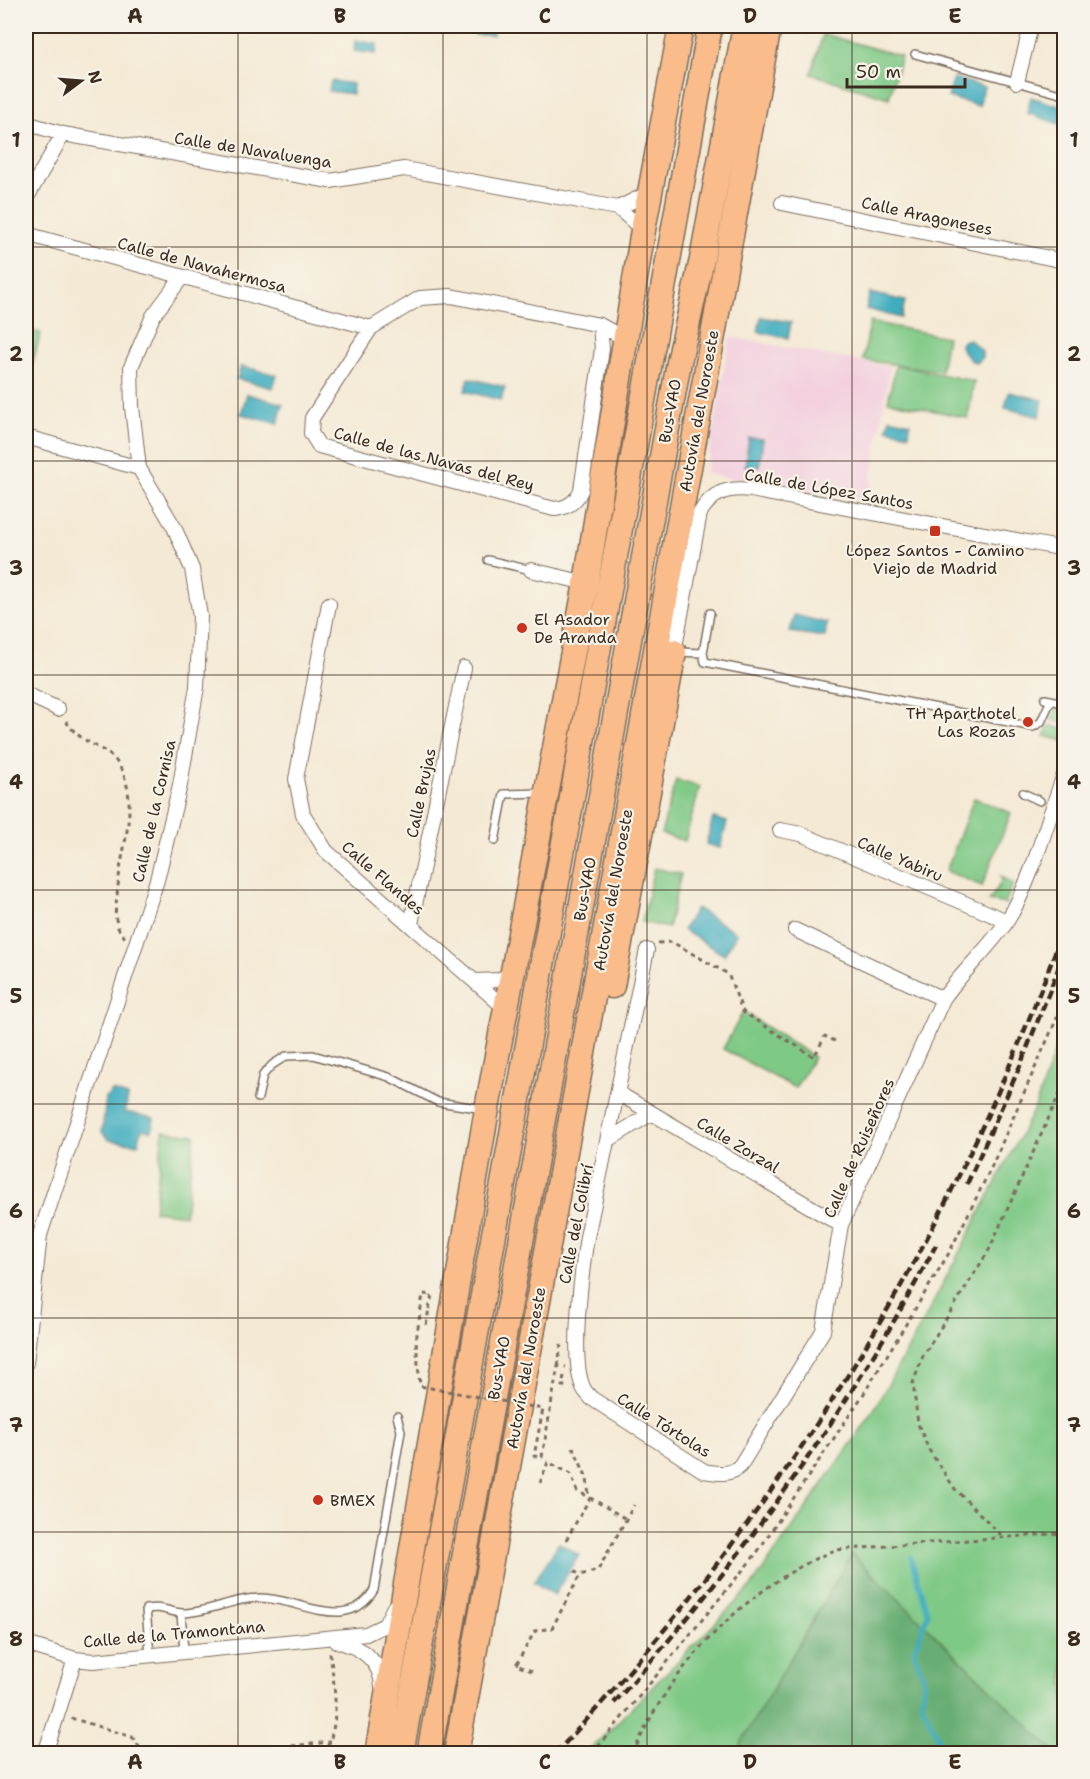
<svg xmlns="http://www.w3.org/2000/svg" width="1090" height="1779" font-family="'Shantell Sans',sans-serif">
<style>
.built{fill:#f3cfdf}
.green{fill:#7fc986;stroke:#5d7a52;stroke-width:1.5}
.forest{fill:#67ad73;stroke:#516c48;stroke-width:1.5}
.water{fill:#41adbf;stroke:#3e6c6e;stroke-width:1.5}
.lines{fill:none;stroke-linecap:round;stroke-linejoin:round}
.stream{stroke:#41adbf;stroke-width:4.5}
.lane-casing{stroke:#7c6d5e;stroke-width:10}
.street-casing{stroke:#7c6d5e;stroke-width:16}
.highway-casing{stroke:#7c6d5e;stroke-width:27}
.path{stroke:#7c6d5e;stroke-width:3;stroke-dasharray:4.5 4.5;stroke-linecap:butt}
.lane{stroke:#fff;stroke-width:7}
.street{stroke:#fff;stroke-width:14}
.highway{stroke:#f9bc8a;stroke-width:24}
.rail{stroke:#3b2a1e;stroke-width:4.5;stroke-dasharray:9 4.5;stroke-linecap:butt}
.path-bridge{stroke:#7c6d5e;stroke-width:3;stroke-dasharray:4.5 4.5;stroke-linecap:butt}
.grid{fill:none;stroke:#3b2a1e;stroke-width:1.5;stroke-opacity:0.55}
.poi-dot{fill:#c8321e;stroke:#f7f3e8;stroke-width:2}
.labels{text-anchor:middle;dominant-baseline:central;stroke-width:4.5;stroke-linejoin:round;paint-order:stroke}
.street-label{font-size:16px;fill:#3b2a1e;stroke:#f7f3e8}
.poi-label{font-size:16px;fill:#3b2a1e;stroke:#f7f3e8;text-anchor:start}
.neatline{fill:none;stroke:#3b2a1e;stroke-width:2}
.grid-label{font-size:20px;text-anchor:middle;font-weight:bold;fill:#3b2a1e}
</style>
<rect width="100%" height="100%" fill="#f7f3e8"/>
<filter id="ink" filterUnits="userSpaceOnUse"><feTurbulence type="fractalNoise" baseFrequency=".0167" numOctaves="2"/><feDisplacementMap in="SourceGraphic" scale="12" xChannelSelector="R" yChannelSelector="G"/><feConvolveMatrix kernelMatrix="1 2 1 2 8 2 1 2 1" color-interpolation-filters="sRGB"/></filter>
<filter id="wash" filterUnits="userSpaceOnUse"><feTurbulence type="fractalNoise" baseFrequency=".008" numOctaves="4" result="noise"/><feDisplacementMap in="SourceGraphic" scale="24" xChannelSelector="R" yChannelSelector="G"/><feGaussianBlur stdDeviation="1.35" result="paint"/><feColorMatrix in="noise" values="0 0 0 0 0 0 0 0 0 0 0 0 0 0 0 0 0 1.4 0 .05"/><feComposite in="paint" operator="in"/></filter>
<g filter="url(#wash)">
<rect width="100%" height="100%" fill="#f4e9d4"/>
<path class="built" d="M730 337 890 367 868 501 706 474Z"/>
<path class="green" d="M823 34 901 56 889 98 811 74Z
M870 322 947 337 941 371 863 360Z
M26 330 41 333 31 368 26 367Z
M896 365 974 381 968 418 888 401Z
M1056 708 1064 711V723L1051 720Z
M1049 725 1064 729V741L1045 736Z
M676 780 700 787 685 841 661 834Z
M974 798 1011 813 982 886 946 871Z
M654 868 681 874 668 928 642 922Z
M1000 876 1013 884 1005 904 989 901 1002 881Z
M743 1012 814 1057 795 1088 723 1049Z
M1064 1024V1753L586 1754 751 1587 869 1418 923 1322 1035 1107Z
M163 1131 195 1135 185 1215 154 1211Z"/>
<path class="forest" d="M852 1554 1056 1753H735Z"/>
<path class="water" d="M475 26H493V35H475Z
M355 41 377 44 376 54 354 51Z
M954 78 984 87 979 106 948 97Z
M331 81 353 84 352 94 329 91Z
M1031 97 1063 107 1059 124 1027 113Z
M870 293 905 301 901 318 866 309Z
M761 317 791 322 788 338 758 332Z
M969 339 982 351V358L977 363 970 360 960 347 963 341Z
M241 366 277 375 273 388 237 379Z
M469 378 505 387 501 400 465 391Z
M1009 392 1043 400 1040 417 1005 408Z
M247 394 283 404 278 424 241 414Z
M890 418 910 423 909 434 887 429Z
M749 438 763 439 759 467 745 466Z
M794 615 827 623 825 637 790 632Z
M713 818 727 822 720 848 706 844Z
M696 908 737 933 724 955 683 930Z
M112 1091 128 1096 125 1112 154 1118 152 1131 142 1129 138 1144 109 1140 102 1132 106 1098Z
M559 1543 579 1555 554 1595 534 1582Z"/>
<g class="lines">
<path class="stream" d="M911 1557 928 1614 914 1651 924 1678 922 1704 946 1754"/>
</g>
</g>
<g filter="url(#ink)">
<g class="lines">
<defs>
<path id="lane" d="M915 54 1064 95
M488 560 531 570
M677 652 703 653 710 613
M703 653 705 662 1033 727 1041 722 1051 700
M1045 699 1064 703
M1023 793 1040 801
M495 841 504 794 543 793
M258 1098 263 1075 272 1065 286 1056 313 1055 389 1077 438 1102 484 1109
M181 1613 184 1651
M150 1655 146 1609C164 1606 167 1612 182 1613 208 1613 233 1598 259 1598 298 1597 347 1635 374 1590L401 1431 397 1416"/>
<path id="street" d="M1017 82 1031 26
M26 123 63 134 330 181 404 169 618 208 643 230
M26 199 63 134
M782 203 1064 261
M618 208 651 192
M26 234 371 328
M600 325 602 349 581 490C576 502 568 508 554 509L319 446 311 433 312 418 371 328 420 298 451 296 600 325 625 339
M26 437 139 468
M531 570 586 583
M329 604 296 779 303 814 326 851 506 1009
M674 652 700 513C712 492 728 487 751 490L1064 549
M26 694 58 709
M780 830 801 834 1007 921
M411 924 464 668
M795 930 943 999
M647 950 587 1237C582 1269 570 1359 583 1387 584 1391 589 1395 591 1398L704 1471C716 1473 730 1476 740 1466L823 1331 841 1225 943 999C962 971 989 949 1007 921 1031 884 1048 818 1064 775
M476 981 498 980 513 973
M618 1093 841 1225
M610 1139 652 1113
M26 1363 40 1235 157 880 180 785 197 687 200 616 192 569 174 527 139 468 132 407 131 367 153 316 182 277
M336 1641C361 1647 381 1660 382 1687
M26 1644 75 1659 93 1661 366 1634 385 1625 394 1607
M45 1754 75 1659"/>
<path id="highway" d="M612 986 674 652
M377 1754 487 1109 586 583 643 230 681 26
M401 1754 710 26
M429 1754 679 362 702 259 745 26
M456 1754 769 26"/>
</defs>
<use href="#lane" class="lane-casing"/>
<use href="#street" class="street-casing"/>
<use href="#highway" class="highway-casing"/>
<path class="path" d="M66 721C80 744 106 747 116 761 138 792 127 830 121 864 118 881 117 898 115 915L118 928 125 938
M658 943 672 942 728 974 743 1012 814 1057 825 1036 835 1041
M426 1325 429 1309
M558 1366 561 1344
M564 1376 562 1386H569
M556 1377 558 1366 566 1367
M573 1447 587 1478 589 1497 626 1519
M540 1483 548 1462 571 1474 577 1491 589 1497
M1001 1535 955 1489 929 1450 918 1424 913 1383 923 1356 989 1250 1064 1084
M566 1540 590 1498
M574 1571 580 1575
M532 1671 516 1665 535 1631 552 1628 580 1575 598 1570 634 1505
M71 1718 132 1737 145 1754
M211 1754 331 1742
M323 1754C342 1726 334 1685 330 1653
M592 1754 756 1554 863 1395 949 1253 991 1168 1064 1002
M633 1754C670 1666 747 1586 835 1550L1064 1533"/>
<use href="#lane" class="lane"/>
<use href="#street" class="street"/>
<use href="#highway" class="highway"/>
<path class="rail" d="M967 1184 1020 1066 1064 954
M614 1703C739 1565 849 1410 936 1245
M555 1754C785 1508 949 1245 1064 928"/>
<path class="path-bridge" d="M429 1309 432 1295 423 1294 416 1341 420 1386 543 1409 534 1456 542 1457 556 1377"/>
</g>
</g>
<path class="grid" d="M238 26V1754M443 26V1754M647 26V1754M852 26V1754M26 247H1064M26 461H1064M26 675H1064M26 890H1064M26 1104H1064M26 1318H1064M26 1532H1064"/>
<g class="poi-dot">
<rect x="929" y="525" width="12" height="12" rx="3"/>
<circle cx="522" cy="628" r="6"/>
<circle cx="1028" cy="722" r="6"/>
<circle cx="318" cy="1500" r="6"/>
</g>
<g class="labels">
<g class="street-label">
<text transform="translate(253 150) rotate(9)">Calle de Navaluenga</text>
<text transform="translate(927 216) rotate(12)">Calle Aragoneses</text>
<text transform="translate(202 265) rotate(15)">Calle de Navahermosa</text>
<text transform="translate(670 411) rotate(-80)">Bus-VAO</text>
<text transform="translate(699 411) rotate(-80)">Autovía del Noroeste</text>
<text transform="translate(434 459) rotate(15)">Calle de las Navas del Rey</text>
<text transform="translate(829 489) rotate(10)">Calle de López Santos</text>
<text transform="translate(421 793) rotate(-78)">Calle Brujas</text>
<text transform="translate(154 811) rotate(-77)">Calle de la Cornisa</text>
<text transform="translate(900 859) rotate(23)">Calle Yabiru</text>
<text transform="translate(383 878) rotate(41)">Calle Flandes</text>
<text transform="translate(585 889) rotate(-80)">Bus-VAO</text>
<text transform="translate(613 890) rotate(-80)">Autovía del Noroeste</text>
<text transform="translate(738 1145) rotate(31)">Calle Zorzal</text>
<text transform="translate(859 1148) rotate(-66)">Calle de Ruiseñores</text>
<text transform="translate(576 1224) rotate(-79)">Calle del Colibrí</text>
<text transform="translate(499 1368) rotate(-80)">Bus-VAO</text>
<text transform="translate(526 1368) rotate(-80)">Autovía del Noroeste</text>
<text transform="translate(664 1425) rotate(32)">Calle Tórtolas</text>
<text transform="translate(174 1634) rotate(-5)">Calle de la Tramontana</text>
</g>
<g class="poi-label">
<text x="935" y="550" text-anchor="middle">López Santos - Camino<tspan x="935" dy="18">Viejo de Madrid</tspan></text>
<text x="534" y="619">El Asador<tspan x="534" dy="18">De Aranda</tspan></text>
<text x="1016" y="713" text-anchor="end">TH Aparthotel<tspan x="1016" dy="18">Las Rozas</tspan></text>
<text x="330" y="1500">BMEX</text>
</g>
</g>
<rect width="1090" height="1779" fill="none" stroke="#f7f3e8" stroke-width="66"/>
<g transform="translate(81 81) rotate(74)" stroke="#f7f3e8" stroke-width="4.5" paint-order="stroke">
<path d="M0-4.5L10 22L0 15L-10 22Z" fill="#3b2a1e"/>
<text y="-9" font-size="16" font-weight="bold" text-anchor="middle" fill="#3b2a1e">N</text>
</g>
<path d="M847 78v9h118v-9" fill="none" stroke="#3b2a1e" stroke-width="3"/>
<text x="856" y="78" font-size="18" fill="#3b2a1e" stroke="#f7f3e8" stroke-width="4.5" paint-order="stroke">50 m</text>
<rect x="33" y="33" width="1024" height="1713" class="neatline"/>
<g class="grid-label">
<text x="135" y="23">A</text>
<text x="340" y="23">B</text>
<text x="545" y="23">C</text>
<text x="750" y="23">D</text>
<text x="955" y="23">E</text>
<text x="16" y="147">1</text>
<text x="1074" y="147">1</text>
<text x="16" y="361">2</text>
<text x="1074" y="361">2</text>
<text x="16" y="575">3</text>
<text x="1074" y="575">3</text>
<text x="16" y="789">4</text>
<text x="1074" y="789">4</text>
<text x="16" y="1003">5</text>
<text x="1074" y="1003">5</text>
<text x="16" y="1218">6</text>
<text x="1074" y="1218">6</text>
<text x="16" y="1432">7</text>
<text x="1074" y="1432">7</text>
<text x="16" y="1646">8</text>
<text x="1074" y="1646">8</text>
<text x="135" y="1769">A</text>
<text x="340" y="1769">B</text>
<text x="545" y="1769">C</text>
<text x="750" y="1769">D</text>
<text x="955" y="1769">E</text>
</g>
</svg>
